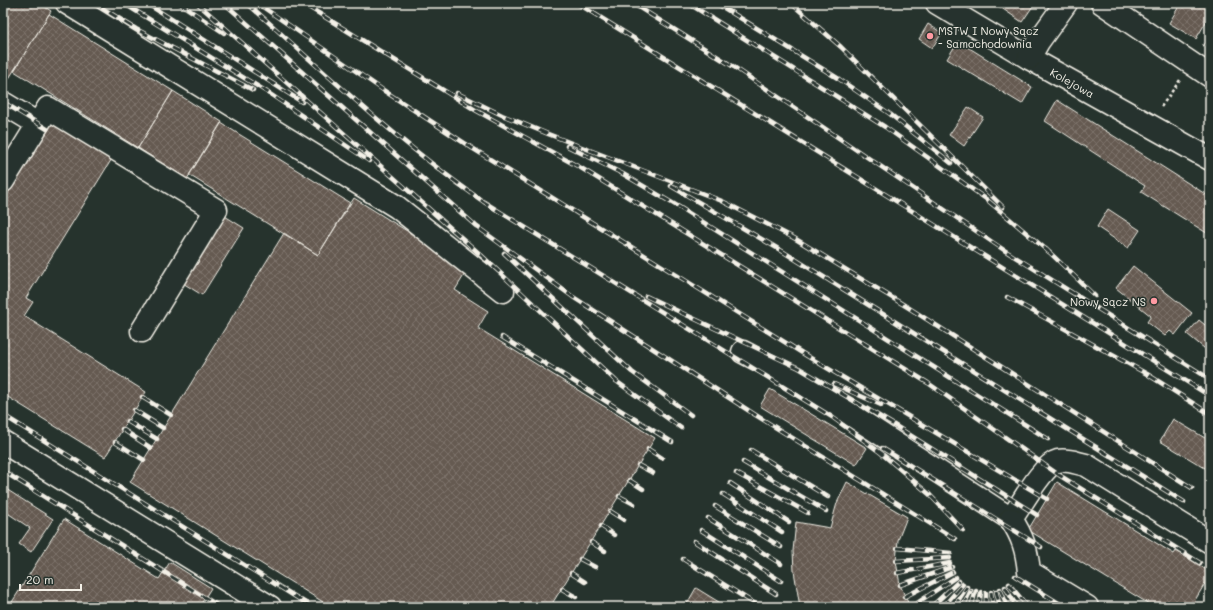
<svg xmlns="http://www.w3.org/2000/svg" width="1213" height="610" font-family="Mali,sans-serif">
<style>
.building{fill:url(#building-cross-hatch);stroke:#f4f1e8}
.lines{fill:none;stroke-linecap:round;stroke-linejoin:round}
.minor-casing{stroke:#f4f1e8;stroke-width:25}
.path{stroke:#f4f1e8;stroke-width:2.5;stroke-dasharray:3 3;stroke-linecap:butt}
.minor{stroke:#26332d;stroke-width:22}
.rail-casing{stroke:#f4f1e8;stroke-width:4.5}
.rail{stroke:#26332d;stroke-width:3;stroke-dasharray:9;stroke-linecap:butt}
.poi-dot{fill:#ff9aa2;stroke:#26332d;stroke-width:1.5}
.labels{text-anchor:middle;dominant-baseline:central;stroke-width:3;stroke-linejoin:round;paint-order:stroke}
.poi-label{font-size:11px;fill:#f4f1e8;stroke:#26332d;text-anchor:start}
.street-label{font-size:11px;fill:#f4f1e8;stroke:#26332d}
</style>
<defs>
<pattern id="building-cross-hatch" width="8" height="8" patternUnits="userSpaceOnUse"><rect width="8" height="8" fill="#655a51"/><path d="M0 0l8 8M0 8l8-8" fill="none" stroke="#7c726a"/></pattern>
</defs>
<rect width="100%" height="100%" fill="#26332d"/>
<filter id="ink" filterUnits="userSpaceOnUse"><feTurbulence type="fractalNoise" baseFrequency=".025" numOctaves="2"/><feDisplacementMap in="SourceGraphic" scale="8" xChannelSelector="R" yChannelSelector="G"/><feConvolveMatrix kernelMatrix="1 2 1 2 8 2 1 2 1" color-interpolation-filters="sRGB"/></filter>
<g filter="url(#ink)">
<path class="building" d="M3 3H39L51 11 3 88Z
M994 3H1035L1022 22Z
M1181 3H1210V15L1196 39 1169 23Z
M49 14 173 91 138 148 14 71Z
M928 24 942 33 932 48 919 39Z
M958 41 1032 87 1022 104 947 59Z
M173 91 222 122 187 179 138 148Z
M1057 100 1210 197V235L1141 192 1145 186 1045 121Z
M968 107 983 117 964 146 949 135Z
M53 120 113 157 26 298 33 302 24 316 146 392 105 457 3 394V201Z
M221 123 350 203 318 255 189 175Z
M354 198 468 269 455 290 488 311 478 328 655 438 550 607H331L130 482 284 233 318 255Z
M1108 209 1140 230 1128 248 1097 227Z
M220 213 244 228 202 295 178 280Z
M1133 266 1192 313 1175 335 1170 331 1165 336 1147 322 1151 316 1116 288Z
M1199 320 1210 329V353L1187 334Z
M770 389 867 448 856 465 760 406Z
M1173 419 1210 441V471L1160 441Z
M847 482 907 517 898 540 896 561 900 585 910 607H800L794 571 793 551 796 522 830 528 837 503Z
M1057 482 1174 554 1176 551 1210 572V575L1191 607H1154L1028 530Z
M6 489 53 519 31 552 19 544 30 528 3 510V493Z
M64 519 159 579 170 562 211 588 201 604 206 607H9Z
M696 588 727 607H685Z"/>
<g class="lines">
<defs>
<g id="minor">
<path d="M67 3 397 207 503 291"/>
<path id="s1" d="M937 3 1029 58 1210 159"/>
<path d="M1102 3 1210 76"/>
<path d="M1029 58 1038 42 1066 3"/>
<path d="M3 103 38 124"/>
<path d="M3 181 48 108 216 210 142 331"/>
<path d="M743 352 801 382 1011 519C1021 506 1042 465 1058 461 1068 459 1076 463 1086 465L1210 542"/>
<path d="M3 442 270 607"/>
<path d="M1011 519C1023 537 1027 551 1029 572L1087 607"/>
</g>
</defs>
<use href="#minor" class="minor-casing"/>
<path class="path" d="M1203 46 1210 36
M1161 107 1180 80"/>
<use href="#minor" class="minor"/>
<defs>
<path id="rail" d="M94 3 136 29 253 90
M123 3 267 92 369 161
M146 3 302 102
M179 3 224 33
M197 3 481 255 616 381 681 428
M224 3 476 226 573 297 754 414 955 539
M247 3C324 72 399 143 484 202L832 417 881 453 929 494 963 530
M257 3 383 90 472 148 807 356 1047 499
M577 3 1210 396
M632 3 734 67 1004 250 1210 379
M688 3 885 127 986 199 1049 252
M716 3 839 79 890 114 951 163
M791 3 841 47 1003 207
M307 6 477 111 581 168 928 383 1059 475 1200 563
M457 93 502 115 548 134 722 201 794 238 909 308 1192 488
M3 102 47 129
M567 146 623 174 679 207 1048 439
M671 186 782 251 1184 502
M1046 249 1095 296
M504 253 632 372 691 415
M646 296 799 368 894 425 1037 515
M1007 297 1147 374 1210 414
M502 337 672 442
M834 384 881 405
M142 397 171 415
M134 410 163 428
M3 415 312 607
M127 421 157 439
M122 429 151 448
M115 442 144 460
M882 448 1041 547
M648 449 662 458
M751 450 828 497
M743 462 826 511
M638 465 653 473
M3 471 220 607
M736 473 808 513
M629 480 643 489
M730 483 789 522
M723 494 782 532
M619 496 634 504
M715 506 781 547
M610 511 624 520
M708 518 781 564
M601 526 614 535
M701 530 781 581
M694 541 776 594
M591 542 605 551
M897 548 951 553
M580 559 595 567
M683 559 760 607
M896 561 950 558
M571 573 585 582
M897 573 950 563
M1015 576 1065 607
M1009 584 1028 607
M900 585 952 567
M1005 587 1017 607
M562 589 576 597
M1000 589 1008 607
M996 591 1000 607
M991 592 993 607
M904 597 953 572
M552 605 556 607
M911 607 956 577
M931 607 959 581
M943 607 963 584
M954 607 967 587
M963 607 971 590
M971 607 976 591
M979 607 981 592
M986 607V593"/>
</defs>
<use href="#rail" class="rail-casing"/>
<use href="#rail" class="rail"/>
</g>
</g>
<g class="poi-dot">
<circle cx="930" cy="36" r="4"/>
<circle cx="1154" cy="301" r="4"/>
</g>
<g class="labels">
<g class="poi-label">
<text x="938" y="30">MSTW I Nowy Sącz<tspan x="938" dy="13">- Samochodownia</tspan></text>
<text x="1146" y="301" text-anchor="end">Nowy Sącz NS</text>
</g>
<g class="street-label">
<text stroke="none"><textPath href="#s1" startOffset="157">Kolejowa</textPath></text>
</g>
</g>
<rect width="1213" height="610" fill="none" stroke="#26332d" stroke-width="16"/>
<rect x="8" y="8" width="1197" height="594" fill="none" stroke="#f4f1e8" stroke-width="1.5" filter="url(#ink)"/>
<path d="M20 584v6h61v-6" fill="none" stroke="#f4f1e8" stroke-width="2"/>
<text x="26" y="584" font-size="12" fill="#f4f1e8" stroke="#26332d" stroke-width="3" paint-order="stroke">20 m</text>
</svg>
